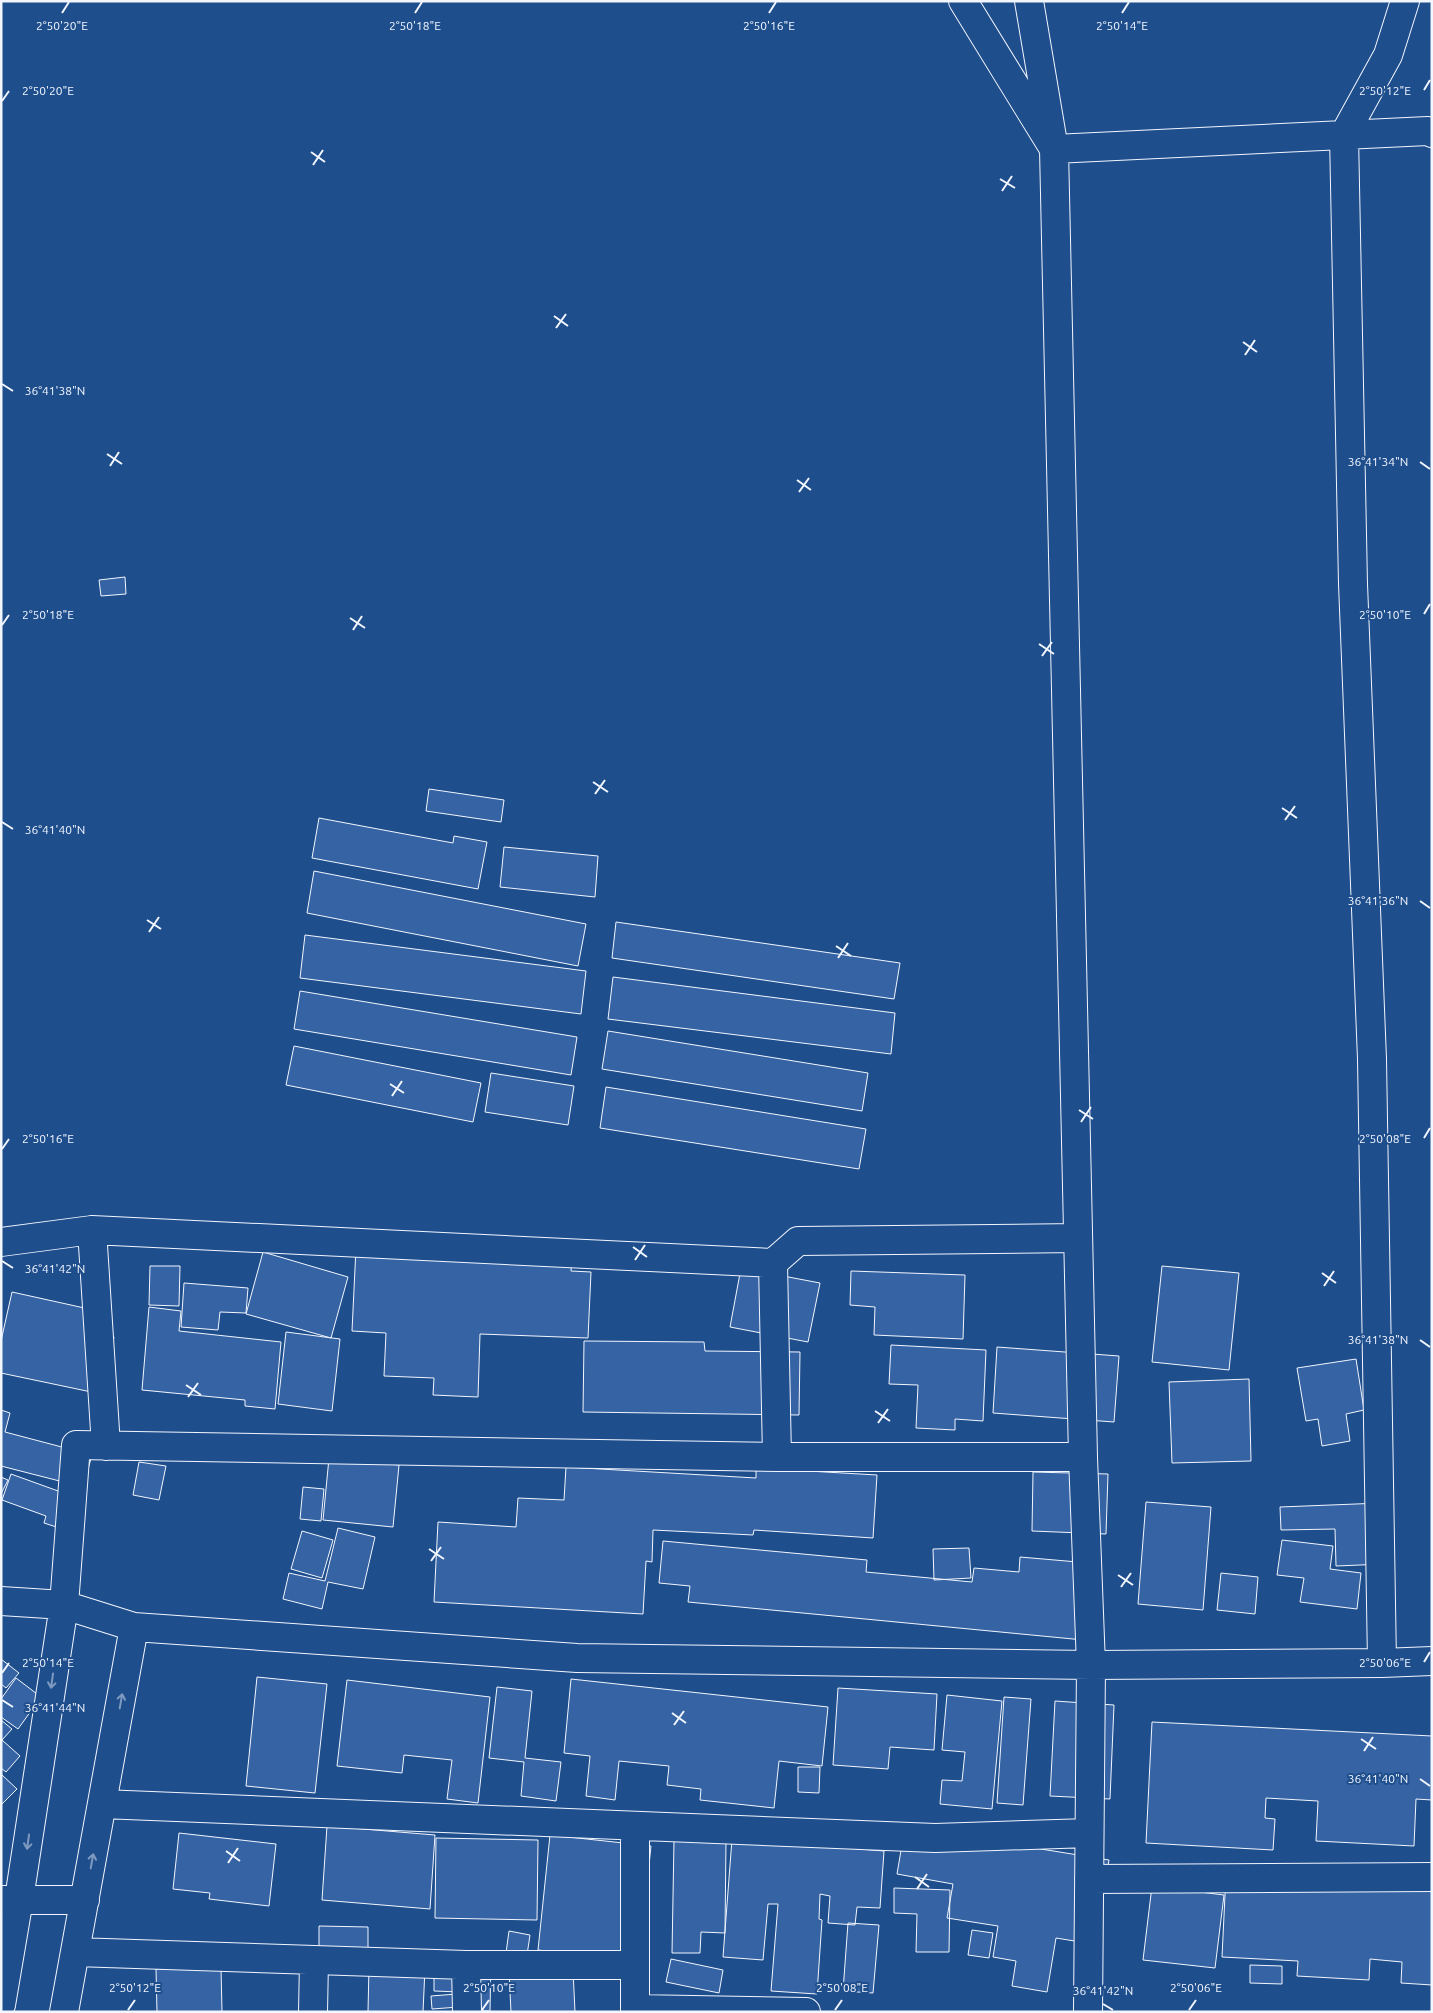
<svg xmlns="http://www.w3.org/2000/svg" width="1433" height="2013" font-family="Ubuntu,sans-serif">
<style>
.building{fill:#3563a3;stroke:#f2f6ff}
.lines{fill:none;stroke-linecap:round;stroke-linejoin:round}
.minor-casing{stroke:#f2f6ff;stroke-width:30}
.minor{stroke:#1f4e8c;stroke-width:28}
.oneway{stroke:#7e9ac0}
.ticks{fill:none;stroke:#f2f6ff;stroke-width:2}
.ticks-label{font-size:12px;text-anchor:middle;fill:#f2f6ff;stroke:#1f4e8c;stroke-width:4;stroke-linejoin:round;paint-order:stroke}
</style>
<rect width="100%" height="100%" fill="#1f4e8c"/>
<path class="building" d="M125 577 126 594 101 596 99 580Z
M429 789 504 800 501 822 426 811Z
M319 818 453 843 454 836 487 842 478 889 312 858Z
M504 847 598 856 595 897 500 887Z
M314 871 586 924 578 966 307 913Z
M616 922 900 963 894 999 612 958Z
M305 935 586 971 581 1014 300 978Z
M613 977 895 1013 891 1054 608 1019Z
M300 991 577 1037 571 1075 294 1029Z
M608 1031 868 1073 862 1111 602 1069Z
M294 1046 481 1083 473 1122 286 1085Z
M491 1073 574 1086 568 1125 485 1112Z
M606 1087 866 1129 859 1169 600 1128Z
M356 1248 572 1258 571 1271 591 1272 588 1338 480 1334 478 1397 433 1395 434 1378 384 1376 386 1333 352 1331Z
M263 1252 348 1277 331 1338 246 1314Z
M150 1266H180L179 1306 149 1305Z
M1162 1266 1239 1273 1229 1370 1152 1362Z
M741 1268 820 1283 808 1342 730 1327Z
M851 1271 965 1275 963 1339 874 1335 875 1307 850 1305Z
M184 1283 248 1288 246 1313 220 1312 218 1330 181 1327Z
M12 1292 98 1311 93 1333 114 1337 101 1394 1 1373V1341Z
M149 1307 181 1311 179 1331 281 1342 275 1409 245 1406V1400L142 1390Z
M286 1332 340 1339 332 1411 278 1404Z
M584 1341 704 1342 705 1351 800 1352 799 1415 583 1412Z
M891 1345 986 1350 983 1421 955 1419V1430L916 1428 918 1385 889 1384Z
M997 1347 1119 1356 1114 1422 993 1413Z
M1356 1359 1364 1410 1346 1414 1350 1441 1322 1446 1318 1419 1306 1421 1297 1368Z
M1249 1379 1251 1461 1172 1463 1169 1382Z
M1 1410 10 1413 5 1432 92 1455 83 1487 1 1466Z
M329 1458 399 1465 393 1527 323 1520Z
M139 1462 166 1466 159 1500 133 1495Z
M566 1467 756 1478V1468L877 1475 873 1538 754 1530 753 1535 653 1530 652 1562 646 1561 643 1614 434 1602 438 1522 516 1527 518 1498 564 1500Z
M1033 1472 1108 1474 1106 1534 1032 1531Z
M11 1474 83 1500 72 1532 44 1523 46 1516 2 1500Z
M1 1477 8 1480 1 1494Z
M303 1487 324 1489 321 1521 300 1519Z
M1146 1502 1211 1507 1203 1610 1138 1604Z
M1381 1503 1384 1564 1336 1566 1335 1529 1281 1530 1280 1507Z
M338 1528 375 1537 363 1589 328 1582 322 1609 283 1599 289 1573 325 1581Z
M302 1531 333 1540 322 1578 291 1569Z
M1282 1540 1333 1546 1330 1569 1361 1573 1357 1609 1300 1602 1304 1578 1277 1575Z
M663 1541 867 1560 866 1572 972 1582 974 1568 1019 1572 1020 1557 1101 1564 1094 1641 688 1602 690 1586 659 1583Z
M969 1548 971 1578 934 1580 933 1549Z
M1221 1573 1258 1577 1255 1614 1217 1610Z
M1 1659 19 1673 6 1688 1 1684Z
M257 1677 327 1684 315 1793 246 1786Z
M16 1678 41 1697 18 1729 1 1717V1699Z
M571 1679 828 1707 822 1766 779 1761 774 1808 700 1800 701 1789 667 1785 669 1766 619 1761 615 1800 586 1796 590 1756 564 1753Z
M347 1680 490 1697 478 1803 447 1799 452 1760 404 1755 402 1773 337 1766Z
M497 1687 532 1691 525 1758 561 1762 556 1801 521 1796 524 1762 489 1758Z
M838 1688 937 1694 934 1750 890 1747 888 1769 833 1765Z
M947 1695 1002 1701 992 1809 940 1804 942 1780 962 1781 965 1752 942 1750Z
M1004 1697 1031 1699 1023 1805 997 1803Z
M1055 1701 1114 1705 1110 1799 1050 1796Z
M1 1720 12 1729 2 1740 20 1756 6 1772 1 1768Z
M1152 1722 1432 1736V1800L1416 1799 1414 1846 1316 1841 1318 1801 1266 1798 1265 1818 1275 1819 1273 1850 1146 1843Z
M798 1767H820L819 1793 798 1792Z
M1 1774 17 1789 1 1805Z
M327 1826 435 1835 430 1909 322 1900Z
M905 1827 1109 1860 1104 1888 1102 1887 1093 1944 1056 1938 1047 1992 1012 1986 1016 1961 993 1957 998 1926 947 1918 953 1884 897 1874Z
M179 1833 276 1844 269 1906 209 1899 210 1893 173 1889Z
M550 1835 651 1846 643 1922 635 1961 538 1950Z
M436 1838 538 1840 537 1920 435 1918Z
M732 1839 884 1851 880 1908 857 1907 855 1925 828 1923 830 1896 820 1894 819 1919 822 1920 817 1994 771 1991 778 1904H768L763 1960 723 1957Z
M674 1840 726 1841 725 1933 701 1932 700 1953H672Z
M1226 1874 1432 1885V1985L1401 1983 1402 1962 1370 1959 1369 1980 1297 1976 1298 1961 1222 1957Z
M1152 1886 1224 1895 1215 1968 1143 1960Z
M894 1888 950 1890 949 1952H916L917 1914 894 1913Z
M848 1923 879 1925 873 1993 843 1991Z
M319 1926 368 1927V1951L319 1950Z
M972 1930 993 1933 989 1958 968 1955Z
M509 1931 530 1935 527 1955 506 1953Z
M434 1955 491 1956 490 2011 460 2010V1992L434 1991Z
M671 1959 723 1970 719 1993 666 1982Z
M1250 1965 1282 1966V1984L1250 1983Z
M369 1966 425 1968 423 2012H368Z
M221 1968 222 2012H157L156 1969Z
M573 1970 575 2012H511L509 1972Z
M457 1994 459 2007 432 2009 431 1996Z"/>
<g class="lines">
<defs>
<path id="minor" d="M963 1 1054 149 1428 131 1432 133
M1029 1 1054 149 1083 1457 1091 1665 1088 2012
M92 1230 106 1446
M1 1242 92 1230 773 1263 777 1457
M773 1263 798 1241 1078 1238
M1 1601 64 1605 134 1627 577 1658 1091 1665 1382 1663 1432 1661
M1382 1663 1372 1059 1353 584 1344 135 1388 55 1405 1
M102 1804 935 1838 1089 1833
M1089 1879 1432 1877
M2 1900H85
M75 1952 466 1965H635
M466 1965 467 2012
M1 2005 19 1899 64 1605 76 1445 777 1457H1083
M635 2009V1827
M64 2012 134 1627
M313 2012 314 1961
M635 2012V2009L806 2012"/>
</defs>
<use href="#minor" class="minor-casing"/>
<use href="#minor" class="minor"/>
</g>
<defs><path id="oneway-shaft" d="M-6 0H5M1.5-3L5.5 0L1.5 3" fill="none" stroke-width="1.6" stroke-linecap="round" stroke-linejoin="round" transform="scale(1.25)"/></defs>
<g class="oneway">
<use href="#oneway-shaft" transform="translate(52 1681) rotate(98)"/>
<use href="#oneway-shaft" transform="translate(121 1701) rotate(-80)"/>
<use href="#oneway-shaft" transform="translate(28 1842) rotate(98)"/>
<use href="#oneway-shaft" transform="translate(92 1861) rotate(-80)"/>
</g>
<path class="ticks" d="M62 13 69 2M415 13 422 2M769 13 776 2M1122 13 1129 2M1424 90 1430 80M2 101 9 91M311 152 325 162M313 165 323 150M1000 179 1015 188M1002 191 1012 176M554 316 568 326M556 328 566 314M1243 342 1257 352M1245 355 1255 340M2 384 13 391M107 454 122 464M1420 462 1430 469M110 466 119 452M797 480 811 490M799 492 809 478M1424 614 1430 604M350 618 365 628M2 625 9 615M353 630 362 616M1039 644 1054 654M1042 656 1052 642M593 782 608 792M595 794 605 780M1282 808 1297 818M1285 820 1295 806M2 822 13 829M1420 901 1430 908M147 920 161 929M149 932 159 917M836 946 851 956M838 958 848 943M390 1084 404 1093M392 1096 402 1081M1079 1110 1093 1119M1081 1122 1091 1107M1424 1138 1430 1128M2 1149 9 1139M633 1247 647 1257M635 1260 645 1245M2 1261 13 1268M1322 1273 1336 1283M1324 1286 1334 1271M1420 1340 1430 1347M186 1385 201 1395M188 1397 198 1383M875 1411 890 1421M878 1423 888 1409M429 1549 444 1559M431 1561 441 1547M1118 1575 1133 1585M1121 1587 1131 1573M1424 1662 1430 1652M2 1673 9 1663M2 1700 13 1707M672 1713 686 1723M674 1725 684 1711M1361 1739 1376 1749M1364 1751 1373 1737M1420 1779 1430 1786M226 1851 240 1861M228 1863 238 1848M915 1877 929 1887M917 1889 927 1874M1103 2004 1113 2010M128 2010 135 2000M482 2010 489 2000M835 2010 842 2000M1189 2010 1196 2000"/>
<g class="ticks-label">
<text x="62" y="30">2°50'20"E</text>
<text x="415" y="30">2°50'18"E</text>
<text x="769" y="30">2°50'16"E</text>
<text x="1122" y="30">2°50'14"E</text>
<text x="1385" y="95">2°50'12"E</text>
<text x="48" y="95">2°50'20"E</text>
<text x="55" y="395">36°41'38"N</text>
<text x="1378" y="466">36°41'34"N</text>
<text x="1385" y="619">2°50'10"E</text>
<text x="48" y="619">2°50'18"E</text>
<text x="55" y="834">36°41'40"N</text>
<text x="1378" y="905">36°41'36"N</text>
<text x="1385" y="1143">2°50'08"E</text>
<text x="48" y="1143">2°50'16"E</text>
<text x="55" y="1273">36°41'42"N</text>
<text x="1378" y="1344">36°41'38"N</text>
<text x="1385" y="1667">2°50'06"E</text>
<text x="48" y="1667">2°50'14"E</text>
<text x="55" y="1712">36°41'44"N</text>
<text x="1378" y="1783">36°41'40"N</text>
<text x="135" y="1992">2°50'12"E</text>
<text x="489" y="1992">2°50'10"E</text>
<text x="842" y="1992">2°50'08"E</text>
<text x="1196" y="1992">2°50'06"E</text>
<text x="1103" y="1995">36°41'42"N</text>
</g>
<rect width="1433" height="2013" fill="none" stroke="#f2f6ff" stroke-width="5"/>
</svg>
